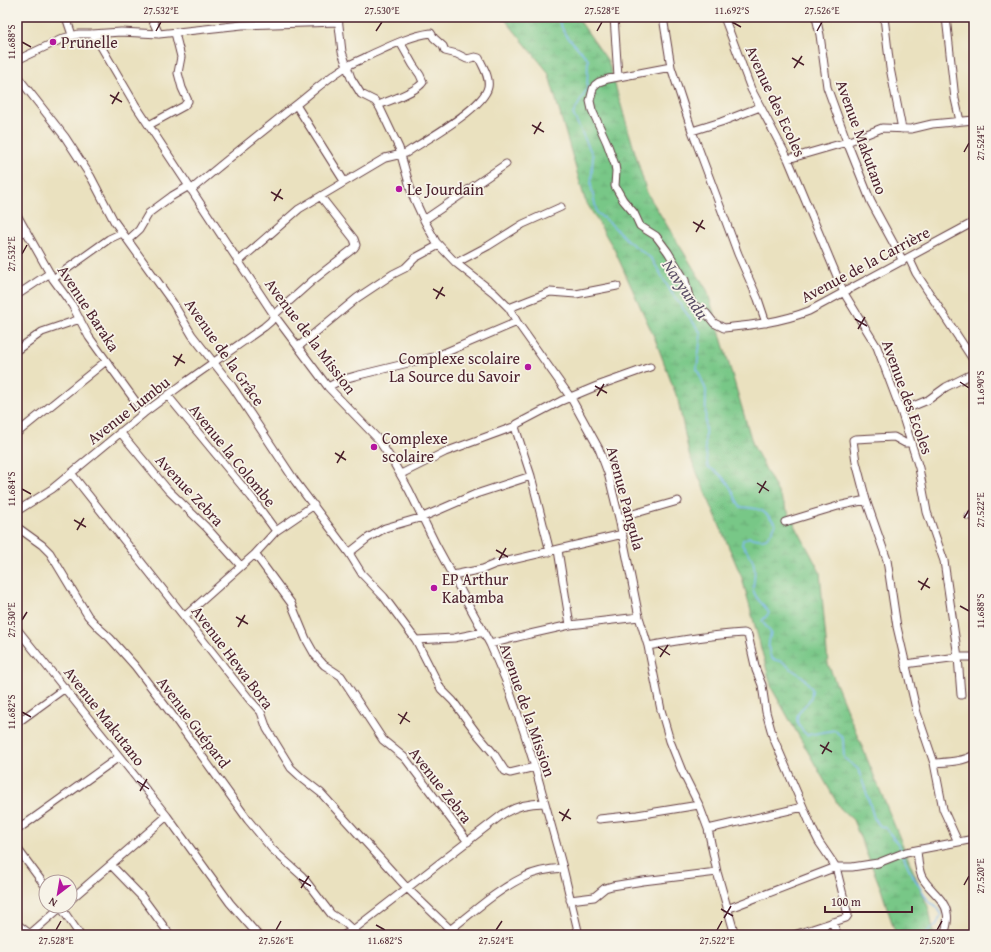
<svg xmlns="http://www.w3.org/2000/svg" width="991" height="952" font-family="'Gentium Book Plus',serif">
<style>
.wetland{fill:url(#wetland-marsh);stroke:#617359}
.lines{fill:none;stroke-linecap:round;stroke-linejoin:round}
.stream{stroke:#7fbaf1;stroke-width:1.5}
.minor-casing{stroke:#623c41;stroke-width:9}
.minor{stroke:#fff;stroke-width:7}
.ticks{fill:none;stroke:#4a1f2b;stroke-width:1.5}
.poi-dot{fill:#b5179e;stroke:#f7f3e8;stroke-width:1.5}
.labels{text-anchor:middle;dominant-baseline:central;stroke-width:3.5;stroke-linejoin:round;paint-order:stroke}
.poi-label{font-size:16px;fill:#4a1f2b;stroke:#f7f3e8;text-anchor:start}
.street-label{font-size:16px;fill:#4a1f2b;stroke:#f7f3e8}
.water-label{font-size:17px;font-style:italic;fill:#5a4e66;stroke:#f7f3e8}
.neatline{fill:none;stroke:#4a1f2b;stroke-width:1.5}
.ticks-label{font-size:10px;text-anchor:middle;fill:#4a1f2b}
</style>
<defs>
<pattern id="wetland-marsh" width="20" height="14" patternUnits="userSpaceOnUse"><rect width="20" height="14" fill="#78c787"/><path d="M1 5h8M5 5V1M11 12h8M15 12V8" fill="none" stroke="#69aa75"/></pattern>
</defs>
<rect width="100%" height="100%" fill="#f7f3e8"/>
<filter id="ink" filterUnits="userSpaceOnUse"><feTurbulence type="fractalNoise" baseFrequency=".025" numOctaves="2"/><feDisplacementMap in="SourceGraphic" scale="8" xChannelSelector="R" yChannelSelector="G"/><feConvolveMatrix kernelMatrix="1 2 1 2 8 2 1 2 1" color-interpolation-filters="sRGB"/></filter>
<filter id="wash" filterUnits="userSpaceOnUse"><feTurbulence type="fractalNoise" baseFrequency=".012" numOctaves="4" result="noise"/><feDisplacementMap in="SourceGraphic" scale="16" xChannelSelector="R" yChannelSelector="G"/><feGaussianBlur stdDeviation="0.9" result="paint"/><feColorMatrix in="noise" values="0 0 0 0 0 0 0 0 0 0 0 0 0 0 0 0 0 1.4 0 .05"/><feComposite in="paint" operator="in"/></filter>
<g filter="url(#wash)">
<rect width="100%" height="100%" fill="#eae1bf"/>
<path class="wetland" d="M503 17H577L608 61 647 193 707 290 753 445 820 572 828 664 929 909 934 935H896L881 889 853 820 840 808 772 689 742 578 689 454 678 400 655 339 614 249 585 200 548 72Z"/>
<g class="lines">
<path class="stream" d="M557 17 565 34 588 59 587 89 573 114 593 156 591 186 597 213 613 226 628 241 652 259 671 292 701 333 697 369 706 390 705 446 708 467C728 477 731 488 740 507 760 508 763 509 776 524 768 539 767 542 749 537L743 540 742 545C753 557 756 563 754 580 754 584 752 588 754 592 756 600 765 605 769 613L762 621 771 633C768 642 767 651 772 659L783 662 791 669 803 677 812 689C812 692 812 696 810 699 808 704 803 706 800 711 793 720 800 729 807 735L835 730 843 739 844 758 858 769 866 791 874 818 880 826 885 827 898 844 902 852
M903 855 910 871 929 902 935 905 941 915 936 926 930 929 926 935"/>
</g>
</g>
<g filter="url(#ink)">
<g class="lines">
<defs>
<path id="minor" d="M66 17 72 35
M151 17 159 34
M338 17 342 52 351 78 361 94 375 101 380 108 399 148 412 194 424 220 436 242 456 263 494 293 509 308 517 322 571 398 599 449 608 473 619 518 639 617 648 646 661 710 670 741 682 771 699 805 708 829 717 872 735 935
M614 17 618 77
M663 17 671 67 692 131 738 254 758 299 766 323
M724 17 751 89 788 159 844 293 877 347 901 411 919 468 927 512 944 561 958 657 961 695
M816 17 820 35 827 87 847 142 871 202 903 261
M884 17 890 68 902 129
M946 17 955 99 960 121
M92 34 96 38 136 106 274 315 328 387 377 438 392 460 409 490 436 545 490 644 506 681 523 729 535 767 563 868 579 935
M17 60 64 38 79 34H92L121 32 159 34 242 25 338 22
M671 67 608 79 599 82 595 85 593 89 590 101 592 110 607 143 615 165 616 171 615 186 623 200 634 213 640 226 656 236 668 252 685 280 689 297 692 304 706 313 714 323 724 328C753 325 781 322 809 311L974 222
M17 76 65 137 91 177 114 221 173 303 192 335 232 386 295 481 349 553 362 574 384 597 416 640 441 689 453 701 478 735 494 754 505 771 510 773 535 767
M296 105 344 181
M378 105C389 101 418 91 423 82L420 75 413 65 400 42
M149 125 184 106 188 101 182 88 178 73 181 57 175 33
M692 131 721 122 760 107
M788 159 847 142 882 128 911 129 932 124 974 120
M191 190C223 163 256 137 288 111 306 98 322 82 341 70 349 64 359 61 368 56 388 47 409 36 431 33L434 38 443 46 445 51 457 54 467 59 475 57 479 58C483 67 490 77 488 87 484 107 430 138 412 149L406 153 385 158 299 209 238 262
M17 215 53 279 72 305 89 337 144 413
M424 220 506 164
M17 236 26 230
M128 240 139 230 149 213 172 196 189 186
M909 258 916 273 974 361
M456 263 488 246 523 224 561 207
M53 279 109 239 122 233
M17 295 50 273
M509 308 550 292 576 294 617 286
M298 347 357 298 393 274 405 268 415 258 439 245
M17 350 42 332 80 319
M328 387 341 380 355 376 437 356 517 322
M168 396 252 498 276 531
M901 411 928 400 946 387 974 373
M120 432 168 490 206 527 241 566
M17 433 106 361
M911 443H905L894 437 855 439 853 440 856 462 866 500 887 560 897 627 917 713 934 763 943 809 958 842
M71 473 250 700 261 712 267 729 291 768 303 779 321 793 407 888 456 935
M401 474 445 452 516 426
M17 511 52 489 144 413 187 381 264 327 271 321 274 315 312 281 354 248 356 245 354 239 321 197
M969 516 974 515
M619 518 678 501
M785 522 838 506 866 500
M17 527 42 545 50 553 88 616 100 629 110 638 135 666 179 724 248 820 272 849 302 876 331 914 345 923 358 935
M558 550 570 625
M550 552 531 476 515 427 517 424 561 401 597 386 650 367
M349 553 368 538 385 528 423 517 476 494 531 476
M255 554 291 603 306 639 315 655 324 665 341 676 383 740 405 758 468 842
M453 575 483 569 495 564 623 534
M185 616 255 554 276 531 314 505
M17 629 167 816 230 903 258 935
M416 640 454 638 484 632
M490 644 530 634 570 625 639 617
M648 646C680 640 712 635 744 633L748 635 756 670 762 685 766 712 773 737 813 830 819 842 836 867 848 915 846 918 794 935
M905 664 958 657H974
M17 723 65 688
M934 763C947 762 962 762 974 755
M599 819 637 815 699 805
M708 829 803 807
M17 830 119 757
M17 848 46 887
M917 850C918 859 918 869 922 877 929 890 945 899 947 913 949 921 946 928 944 935
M111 865 142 897 170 935
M70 900 167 816
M570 900 594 897 605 888 612 886 643 881 717 872
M60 906 80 935
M727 909 836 867H852L878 863 906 852 974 839
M832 922 838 935
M17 924 30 934
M450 930C473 912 497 890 524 877 536 871 550 869 563 868
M29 935 62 906
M344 935 353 930 503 814C516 806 528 803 544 803"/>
</defs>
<use href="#minor" class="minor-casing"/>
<use href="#minor" class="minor"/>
</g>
</g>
<path class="ticks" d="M732 22 741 27M156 31 161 22M376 31 382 22M597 31 602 22M817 31 822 22M22 42 31 47M792 58 804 65M794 68 802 56M110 95 122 102M112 104 119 92M532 125 544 132M534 134 541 122M964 152 969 143M271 192 283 199M274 201 281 189M693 222 705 229M696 232 703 220M22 254 27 245M433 289 445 296M436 299 443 287M855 319 867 326M858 329 865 317M173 356 185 363M175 366 182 354M960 382 969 388M595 386 607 393M597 396 604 384M335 453 346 460M337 463 344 451M757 483 769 491M22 489 31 494M759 493 766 481M964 518 969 510M74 520 86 527M77 530 84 518M496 550 508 557M499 560 506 548M918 581 930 588M921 590 928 578M960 606 969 611M236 617 248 624M22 620 27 612M238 627 245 615M658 647 670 655M660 657 668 645M22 712 31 717M398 714 410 722M400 724 407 712M820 745 832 752M822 754 829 742M137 781 149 789M140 791 147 779M559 812 571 819M562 821 569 809M299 879 311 886M964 885 969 876M301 888 309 876M721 909 733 916M724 918 731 906M376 925 385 930M56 930 61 921M276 930 281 921M496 930 502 921M717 930 722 921M937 930 942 921"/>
<g class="poi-dot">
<circle cx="53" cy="42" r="4"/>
<circle cx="399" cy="189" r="4"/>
<circle cx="528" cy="367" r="4"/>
<circle cx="374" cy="447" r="4"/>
<circle cx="434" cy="588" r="4"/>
</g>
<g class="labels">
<g class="poi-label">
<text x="61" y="42">Prunelle</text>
<text x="407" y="189">Le Jourdain</text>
<text x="520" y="358" text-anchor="end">Complexe scolaire<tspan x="520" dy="18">La Source du Savoir</tspan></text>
<text x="382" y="438">Complexe<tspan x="382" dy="18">scolaire</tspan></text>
<text x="442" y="579">EP Arthur<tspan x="442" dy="18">Kabamba</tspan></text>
</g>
<g class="street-label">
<text transform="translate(776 101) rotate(65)">Avenue des Ecoles</text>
<text transform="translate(862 137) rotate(70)">Avenue Makutano</text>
<text transform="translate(865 264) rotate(-28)">Avenue de la Carrière</text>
<text transform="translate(89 308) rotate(57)">Avenue Baraka</text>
<text transform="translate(311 336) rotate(53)">Avenue de la Mission</text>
<text transform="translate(225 352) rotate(55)">Avenue de la Grâce</text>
<text transform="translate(908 397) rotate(70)">Avenue des Ecoles</text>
<text transform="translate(128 410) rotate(-38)">Avenue Lumbu</text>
<text transform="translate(233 455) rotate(51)">Avenue la Colombe</text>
<text transform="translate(190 490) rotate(47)">Avenue Zebra</text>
<text transform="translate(626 498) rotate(75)">Avenue Pangula</text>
<text transform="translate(233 657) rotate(53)">Avenue Hewa Bora</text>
<text transform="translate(528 710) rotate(71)">Avenue de la Mission</text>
<text transform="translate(105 716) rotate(52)">Avenue Makutano</text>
<text transform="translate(194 722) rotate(53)">Avenue Guépard</text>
<text transform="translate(441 785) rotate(52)">Avenue Zebra</text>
</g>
<g class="water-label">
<text transform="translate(686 289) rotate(56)">Navyundu</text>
</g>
</g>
<rect width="991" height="952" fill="none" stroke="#f7f3e8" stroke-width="44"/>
<g transform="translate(58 894) rotate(211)"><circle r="19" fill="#f7f3e8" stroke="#b29e9c"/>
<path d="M0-3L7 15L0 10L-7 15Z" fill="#b5179e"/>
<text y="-6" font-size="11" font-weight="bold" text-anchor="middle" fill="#4a1f2b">N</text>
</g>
<path d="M825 906v6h87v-6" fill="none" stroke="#4a1f2b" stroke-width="2"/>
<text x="831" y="906" font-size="12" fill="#4a1f2b" stroke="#f7f3e8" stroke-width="3" paint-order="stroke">100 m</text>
<rect x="22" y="22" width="947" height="908" class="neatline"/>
<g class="ticks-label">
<text x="161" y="14">27.532°E</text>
<text x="382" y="14">27.530°E</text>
<text x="602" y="14">27.528°E</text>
<text x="732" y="14">11.692°S</text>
<text x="822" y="14">27.526°E</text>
<text transform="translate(11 42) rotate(-90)" y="4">11.688°S</text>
<text transform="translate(980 143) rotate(-90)" y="4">27.524°E</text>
<text transform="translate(11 254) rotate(-90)" y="4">27.532°E</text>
<text transform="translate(980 388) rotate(-90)" y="4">11.690°S</text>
<text transform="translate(11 489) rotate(-90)" y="4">11.684°S</text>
<text transform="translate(980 510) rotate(-90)" y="4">27.522°E</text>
<text transform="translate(980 611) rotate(-90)" y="4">11.688°S</text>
<text transform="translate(11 620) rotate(-90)" y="4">27.530°E</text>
<text transform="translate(11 712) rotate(-90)" y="4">11.682°S</text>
<text transform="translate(980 876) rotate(-90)" y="4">27.520°E</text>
<text x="56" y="944">27.528°E</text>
<text x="276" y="944">27.526°E</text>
<text x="385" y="944">11.682°S</text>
<text x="496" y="944">27.524°E</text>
<text x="717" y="944">27.522°E</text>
<text x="937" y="944">27.520°E</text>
</g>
</svg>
